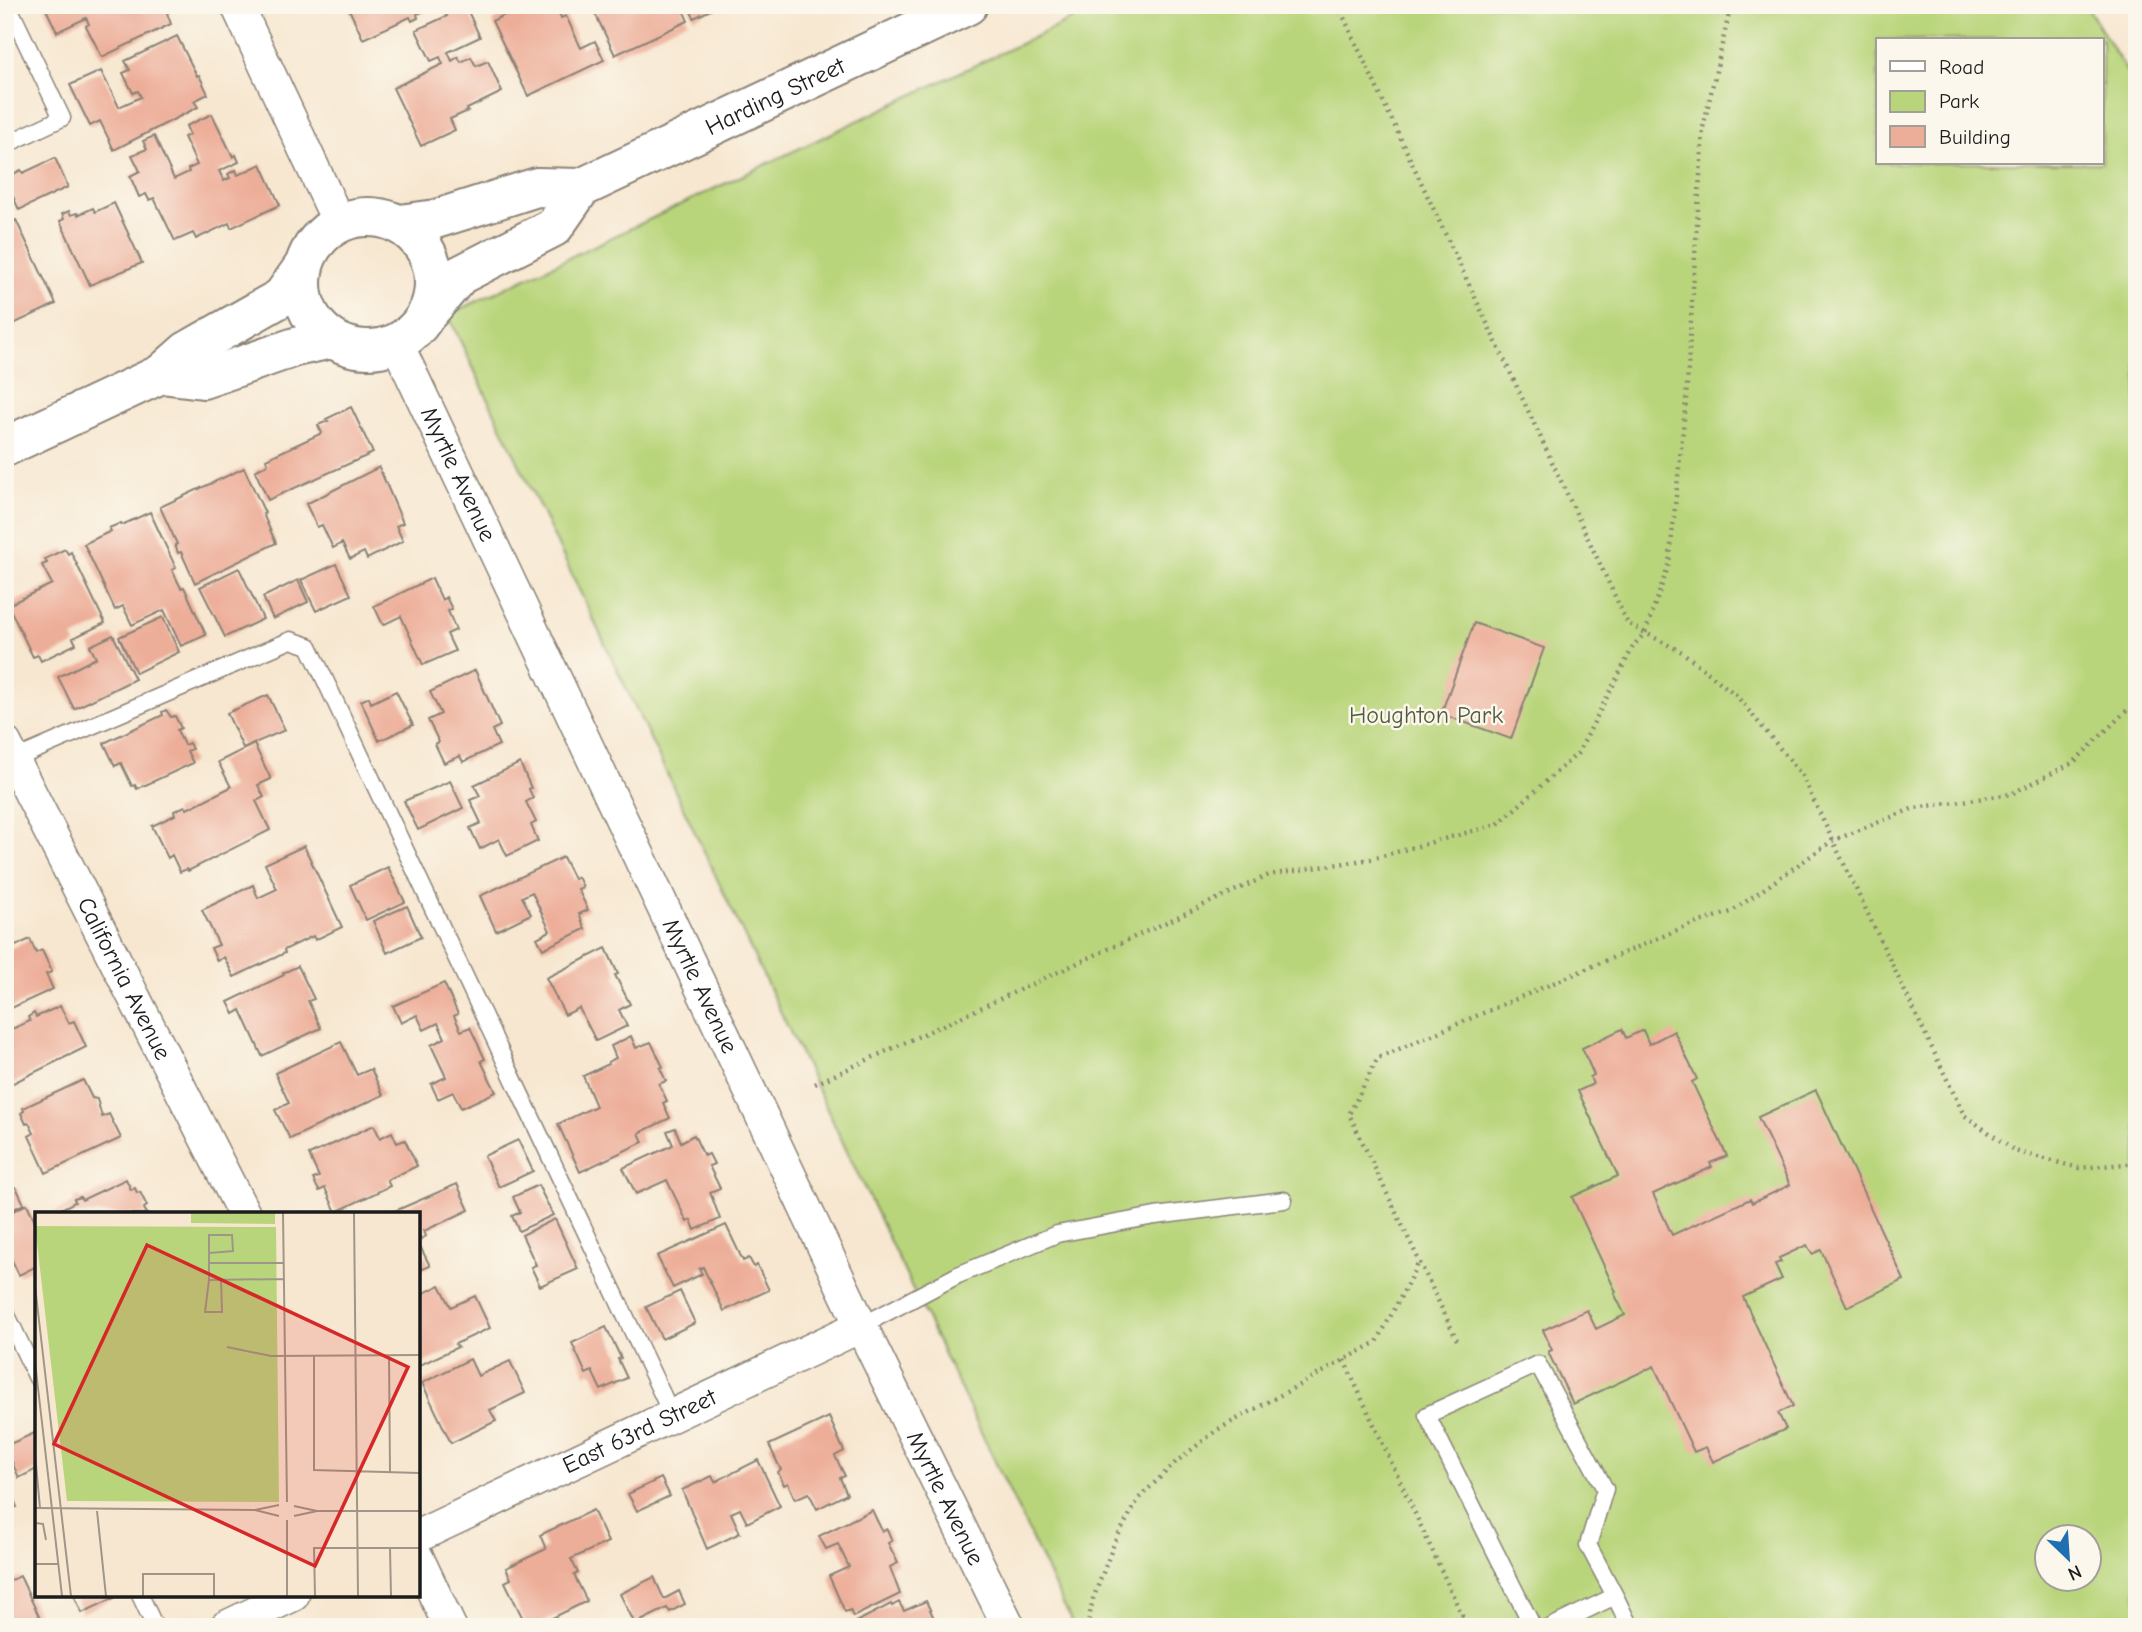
<svg xmlns="http://www.w3.org/2000/svg" width="2142" height="1632" font-family="'Comic Neue',sans-serif">
<style>
.green{fill:#b9d57c;stroke:#6a784c;stroke-width:2;fill-rule:evenodd}
.building{fill:#edae99}
.lines{fill:none;stroke-linecap:round;stroke-linejoin:round}
.service-casing{stroke:#8a8276;stroke-width:19}
.minor-casing{stroke:#8a8276;stroke-width:35}
.tertiary-casing{stroke:#8a8276;stroke-width:42}
.path{stroke:#8a8276;stroke-width:4.5;stroke-dasharray:2 5;stroke-linecap:butt}
.service{stroke:#fff;stroke-width:16}
.minor{stroke:#fff;stroke-width:32}
.tertiary{stroke:#fff;stroke-width:38}
.labels{text-anchor:middle;dominant-baseline:central;stroke-width:5;stroke-linejoin:round;paint-order:stroke}
.street-label{font-size:24px;fill:#1c1c1c;stroke:#fbf7ec}
.park-label{font-size:24px;fill:#535d3e;stroke:#fbf7ec}
.inset-road{fill:none;stroke:#9f9688;stroke-width:2}
.view{fill:#d62828;fill-opacity:0.15;stroke:#d62828;stroke-width:3.5}
.inset-edge{fill:none;stroke:#1c1c1c;stroke-width:3.5}
</style>
<rect width="100%" height="100%" fill="#fbf7ec"/>
<filter id="ink" filterUnits="userSpaceOnUse"><feTurbulence type="fractalNoise" baseFrequency=".0143" numOctaves="2"/><feDisplacementMap in="SourceGraphic" scale="14" xChannelSelector="R" yChannelSelector="G"/><feConvolveMatrix kernelMatrix="1 2 1 2 8 2 1 2 1" color-interpolation-filters="sRGB"/></filter>
<filter id="wash" filterUnits="userSpaceOnUse"><feTurbulence type="fractalNoise" baseFrequency=".00686" numOctaves="4" result="noise"/><feDisplacementMap in="SourceGraphic" scale="28" xChannelSelector="R" yChannelSelector="G"/><feGaussianBlur stdDeviation="1.57" result="paint"/><feColorMatrix in="noise" values="0 0 0 0 0 0 0 0 0 0 0 0 0 0 0 0 0 1.4 0 .05"/><feComposite in="paint" operator="in"/></filter>
<g filter="url(#wash)">
<rect width="100%" height="100%" fill="#f7e7d0"/>
<path class="green" d="M1102 5H2086L2137 88V1627H1074L448 315ZM1878 40H2102V163H1878ZM2048 1538H2090V1580H2048Z"/>
<g id="blocks">
<path class="building" d="M44 5H166L169 12 167 13 171 24 102 57 86 26 89 24 86 18 57 32Z
M347 5H441L417 14 418 18 412 21 410 17 363 39Z
M454 5H465L480 37 448 52 452 61 458 57 461 62 471 57 476 66 488 61 502 92 467 109 468 111 450 119 455 130 421 146 393 88 443 64 440 57 431 61 416 30 447 16 444 10Z
M525 5H542L547 15 558 10 561 18 566 16 581 48 595 41 604 60 528 96 492 21Z
M591 5H681L688 21 615 55Z
M688 5H721L694 18Z
M177 36 197 76 199 75 208 94 194 101 198 107 114 150 100 121 90 126 70 85 101 71 119 107 141 97 138 91 133 93 123 73 130 70 125 61Z
M212 114 233 157 236 155 239 162 219 171 224 181 230 178 228 174 236 170 238 175 261 164 280 205 231 228 229 223 196 239 193 233 175 241 154 198 149 200 146 194 139 197 130 176 140 171 132 155 147 149 143 141 154 136 174 179 189 172 188 169 197 165 184 137 190 135 186 126Z
M55 158 68 187 19 210 5 178 21 170 23 173Z
M114 203 142 263 90 285 60 221 64 219 62 214 69 211 71 215 77 213 78 215 93 208 95 212Z
M16 220 56 304 5 328V224Z
M351 407 373 453 268 500 255 471 268 464 266 459 322 433 318 425 328 421 326 419Z
M379 467 403 523 396 526 403 541 367 559 364 552 350 559 342 543 333 548 322 525 317 527 306 504Z
M244 468 265 513 263 514 276 543 195 583 181 552 178 553 175 545 177 544 160 507Z
M150 512 176 568 172 570 181 588 184 587 206 635 181 646 164 610 132 625 123 606 115 610 84 544 111 531 109 528 121 523 122 525Z
M65 549 68 554 71 552 105 623 73 638 76 644 41 661 38 655 33 657 8 605 52 584 42 565 47 563 45 559Z
M336 564 351 595 316 611 301 580Z
M239 568 263 619 225 637 200 587Z
M432 578 442 600 446 597 452 609 448 611 456 630 447 634 455 651 423 665 401 616 383 625 374 606Z
M298 580 308 602 273 619 263 597Z
M163 617 179 652 136 673 119 637Z
M1474 623 1544 648 1511 739 1441 714Z
M113 635 135 679 74 709 58 677 96 658 90 646Z
M475 670 500 726 492 730 499 745 463 762 460 756 444 763 435 744 439 742 428 720 441 714 430 692Z
M396 691 413 725 379 741 361 701 369 697 371 703Z
M268 695 285 730 243 748 227 713Z
M166 710 171 717 175 716 181 728 177 730 184 745 189 743 192 749 187 751 193 763 137 789 135 785 132 786 121 763 115 766 104 743 163 715 162 712Z
M254 744 271 779 258 785 264 797 256 801 270 830 188 871 187 869 180 872 172 855 168 858 152 826 175 815 174 811 185 806 187 809 231 787 218 762Z
M520 763 531 788 529 789 533 798 526 802 536 822 531 825 538 841 507 856 499 839 480 849 470 828 481 823 470 800 480 796 474 785Z
M450 781 463 808 418 830 404 801Z
M304 846 342 927 315 940 313 936 284 950 285 953 234 977 224 957 217 961 211 948 219 945 202 910 253 885 258 898 277 889 265 864Z
M563 857 574 879 578 877 583 887 578 889 588 910 579 914 585 929 543 949 537 938 550 931 532 892 522 897 531 914 496 931 480 896Z
M388 867 405 902 366 920 350 885Z
M407 906 421 937 387 953 373 921Z
M30 939 36 953 42 950 52 972 46 974 53 989 5 1011V951Z
M606 948 618 974 615 975 630 1004 619 1010 627 1026 596 1041 579 1008 565 1015 546 978Z
M298 966 314 999 308 1001 321 1028 262 1056 241 1010 234 1014 228 1002 284 975 283 973Z
M444 983 458 1014 454 1016 461 1031 470 1027 485 1059 481 1061 496 1092 461 1108 453 1092 438 1099 431 1084 446 1077 431 1045 445 1038 438 1023 424 1030 417 1015 401 1023 393 1006Z
M60 1006 69 1023 74 1021 86 1047 5 1087V1032L30 1021 28 1017 34 1013 36 1017Z
M1622 1029 1626 1038 1643 1030 1649 1044 1674 1031 1697 1079 1692 1082 1727 1156 1710 1163 1712 1167 1653 1194 1672 1235 1750 1199 1752 1203 1790 1185 1758 1117 1816 1090 1904 1280 1847 1307 1821 1250 1812 1254 1807 1245 1779 1258 1781 1262 1775 1264 1782 1279 1743 1297 1793 1406 1778 1413 1786 1429 1713 1462 1706 1447 1694 1452 1654 1366 1573 1404 1548 1352 1552 1350 1543 1330 1587 1310 1596 1329 1625 1315 1614 1293 1616 1292 1572 1197 1618 1176 1578 1091 1593 1084 1590 1077 1594 1075 1582 1048Z
M631 1036 636 1048 651 1042 663 1067 660 1068 666 1081 659 1084 667 1101 663 1103 670 1118 639 1133 643 1142 580 1172 558 1124 596 1106 583 1076 609 1064 608 1062 616 1058 611 1046Z
M341 1042 357 1075 371 1069 383 1095 290 1139 275 1110 289 1103 275 1073Z
M83 1080 92 1098 97 1099 102 1117 109 1114 121 1138 46 1173 29 1136 34 1133 29 1123 26 1124 21 1113 24 1111 23 1108Z
M374 1125 380 1138 392 1132 397 1143 405 1140 417 1166 387 1180 390 1186 336 1212 325 1188 319 1191 313 1179 319 1177 309 1155Z
M675 1128 681 1142 694 1135 704 1156 709 1154 714 1164 709 1166 720 1188 710 1192 720 1219 695 1230 691 1220 687 1222 667 1180 636 1194 623 1168 673 1145 667 1131Z
M518 1140 533 1171 499 1187 484 1156Z
M126 1179 131 1190 135 1188 137 1193 140 1192 147 1206 144 1208 147 1214H51L75 1202 74 1199 80 1197 82 1200Z
M457 1184 469 1210 424 1231 426 1236 421 1239 418 1233V1214H388Z
M538 1185 553 1215 519 1231 512 1216 520 1212 513 1197Z
M16 1187 24 1204 5 1213V1192Z
M27 1204 37 1225V1266L19 1275 5 1246V1215Z
M555 1219 578 1269 540 1286 531 1267 536 1265 522 1235Z
M726 1225 743 1261 749 1258 754 1267 757 1265 769 1290 724 1311 703 1267 699 1269 702 1274 673 1288 657 1256Z
M418 1242 430 1266 418 1271Z
M440 1285 451 1307 475 1296 490 1328 455 1344 458 1347 418 1366V1296Z
M680 1291 695 1323 662 1339 646 1307Z
M606 1327 621 1358 618 1359 627 1378 601 1390 592 1371 586 1374 572 1343Z
M470 1359 478 1376 510 1361 525 1393 490 1410 496 1421 451 1443 422 1383Z
M829 1417 844 1451 835 1456 845 1476 840 1478 847 1494 817 1509 809 1493 795 1499 788 1483 784 1485 778 1472 781 1470 769 1445Z
M37 1432V1469L19 1478 5 1446Z
M758 1460 780 1506 747 1523 740 1509 731 1513 740 1533 707 1549 682 1490 712 1476 715 1482Z
M661 1478 670 1496 637 1511 628 1494Z
M5 1482 17 1507 5 1512Z
M593 1510 608 1542 571 1559 578 1573 574 1575 587 1601 534 1627H527L505 1582 511 1579 506 1568 546 1549 540 1535Z
M872 1510 882 1531 887 1529 892 1541 888 1543 898 1563 890 1567 900 1594 853 1617 850 1610 845 1612 829 1576 849 1567 838 1544 826 1549 819 1536Z
M20 1576 44 1627H5V1583Z
M654 1577 664 1599 679 1591 685 1604 670 1612 667 1608 635 1624 620 1594Z
M74 1595H115L116 1597 82 1613Z
M926 1601 938 1627H846L891 1604 892 1606 899 1602 904 1611Z"/>
</g>
</g>
<g filter="url(#ink)">
<use href="#blocks" fill-opacity="0" stroke="#8a8276" stroke-width="2"/>
<g class="lines">
<defs>
<path id="service" d="M5 145 62 118 8 5
M8 762 291 640 309 646 672 1415
M5 1311 37 1378
M861 1326 958 1275 1057 1234 1155 1216 1284 1200
M140 1595 155 1627
M1533 1627 1427 1415 1538 1364 1605 1489 1588 1545 1615 1596
M1551 1627 1615 1596 1630 1627"/>
<g id="minor">
<path d="M237 5 339 223"/>
<path id="s1" d="M397 344 861 1326 1009 1627"/>
<path id="s2" d="M5 743 244 1214"/>
<path id="s3" d="M418 1536 861 1326"/>
<path d="M418 1559 450 1627"/>
<path d="M226 1627 293 1595"/>
</g>
<g id="tertiary">
<circle cx="368" cy="283" r="66"/>
<path id="s4" d="M400 224 436 219 537 187 581 188 968 5"/>
<path d="M428 313 460 275 554 227 581 188"/>
<path d="M161 374 203 379 295 347 332 339"/>
<path d="M5 447 161 374 187 351 282 297 303 267"/>
</g>
</defs>
<use href="#service" class="service-casing"/>
<use href="#minor" class="minor-casing"/>
<use href="#tertiary" class="tertiary-casing"/>
<path class="path" d="M1338 5 1628 624 1682 652 1736 695 1801 774 1964 1115 2015 1151 2079 1168 2137 1163
M815 1084 1269 875 1371 859 1498 824 1578 753 1634 645 1645 633 1669 564 1686 400 1703 128 1731 5
M1457 1340 1349 1114 1378 1058 1687 926 1731 912 1832 841 1914 808 2011 794 2074 762 2128 709 2137 704
M1344 1360 1462 1615 1438 1627
M1087 1627 1093 1599 1115 1541 1139 1498 1177 1461 1217 1430 1377 1342 1419 1262"/>
<use href="#service" class="service"/>
<use href="#minor" class="minor"/>
<use href="#tertiary" class="tertiary"/>
</g>
</g>
<g class="labels">
<g class="street-label">
<text stroke="none"><textPath href="#s4" startOffset="401">Harding Street</textPath></text>
<text stroke="none"><textPath href="#s1" startOffset="144">Myrtle Avenue</textPath></text>
<text stroke="none"><textPath href="#s2" startOffset="264">California Avenue</textPath></text>
<text stroke="none"><textPath href="#s1" startOffset="710">Myrtle Avenue</textPath></text>
<text stroke="none"><textPath href="#s3" startOffset="245">East 63rd Street</textPath></text>
<text stroke="none"><textPath href="#s1" startOffset="1278">Myrtle Avenue</textPath></text>
</g>
<g class="park-label">
<text x="1426" y="715">Houghton Park</text>
</g>
</g>
<g transform="translate(35 1212)">
<rect width="385" height="385" fill="#f7e7d0"/>
<path d="M156 1H240V12L156 11ZM0 14 241 15 244 290 32 289Z" fill="#b9d57c"/>
<path class="inset-road" d="M248 1 252 290M319 1 323 384M174 51V23H197L198 39 174 41M249 51H174V68L249 67M174 68 170 100H187L186 67M0 74 36 384M192 135 236 144 385 143M279 143V258L385 261M354 143 355 261M0 150 27 384M0 242 5 296M259 294 282 299M0 296 220 298 244 304M220 298 244 293M62 299 71 384M259 304 282 299H385M252 308V384M0 311 8 312 11 328M355 336 356 384M0 352H24M108 384V362H179V384M280 384 279 336H385"/>
<path class="view" d="M112 33 373 155 280 354 19 232Z"/>
<rect width="385" height="385" class="inset-edge"/>
</g>
<rect width="2142" height="1632" fill="none" stroke="#fbf7ec" stroke-width="28"/>
<rect x="1876" y="38" width="228" height="126" fill="#fbf7ec" stroke="#a29f99" stroke-width="2"/>
<rect x="1890" y="61" width="35" height="10" fill="#ffffff" stroke="#a29f99" stroke-width="2"/>
<text x="1939" y="74" font-size="21" fill="#1c1c1c">Road</text>
<rect x="1890" y="91" width="35" height="21" fill="#b9d57c" stroke="#a29f99" stroke-width="2"/>
<text x="1939" y="108" font-size="21" fill="#1c1c1c">Park</text>
<rect x="1890" y="126" width="35" height="21" fill="#edae99" stroke="#a29f99" stroke-width="2"/>
<text x="1939" y="144" font-size="21" fill="#1c1c1c">Building</text>
<g transform="translate(2068 1558) rotate(155)"><circle r="33" fill="#fbf7ec" stroke="#a29f99" stroke-width="2"/>
<path d="M0-5L12 26L0 18L-12 26Z" fill="#1f6fb2"/>
<text y="-10" font-size="19" font-weight="bold" text-anchor="middle" fill="#1c1c1c">N</text>
</g>
</svg>
